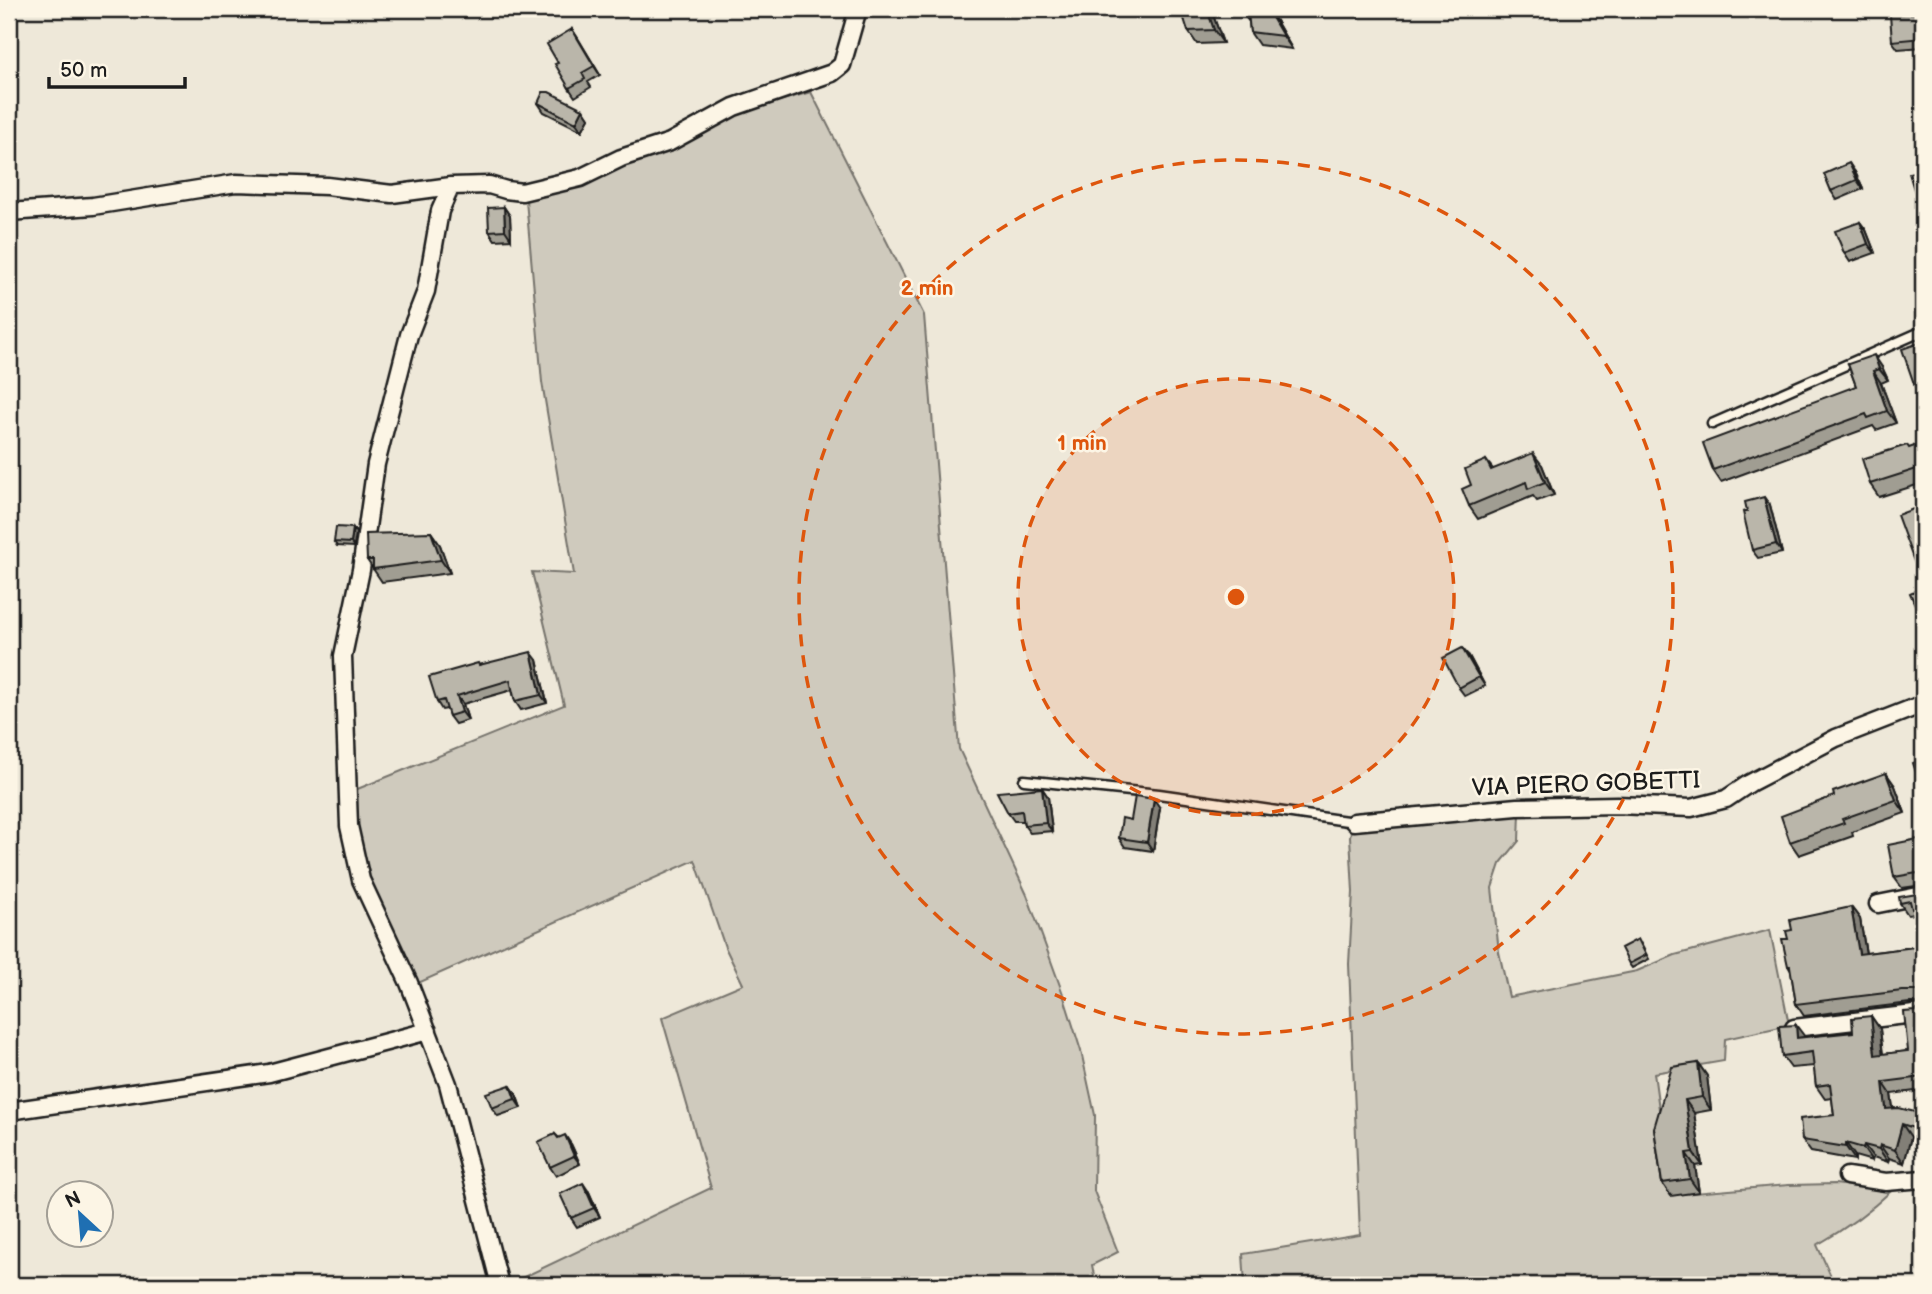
<svg xmlns="http://www.w3.org/2000/svg" width="1932" height="1294" font-family="'Balsamiq Sans',sans-serif">
<style>
.green{fill:#cfcabd;stroke:#76736c;stroke-width:2}
.lines{fill:none;stroke-linecap:round;stroke-linejoin:round}
.lane-casing{stroke:#1c1c1c;stroke-width:13}
.street-casing{stroke:#1c1c1c;stroke-width:21}
.lane{stroke:#fcf5e5;stroke-width:8}
.street{stroke:#fcf5e5;stroke-width:16}
.wall{fill:#a09d92;stroke:#1c1c1c;stroke-width:2}
.shaded-wall{fill:#827f77;stroke:#1c1c1c;stroke-width:2}
.building{fill:#bab6aa;stroke:#1c1c1c;stroke-width:2}
.ring{fill:none;stroke:#de560d;stroke-width:3.5;stroke-dasharray:12 9}
.labels{text-anchor:middle;dominant-baseline:central;stroke-width:5;stroke-linejoin:round;paint-order:stroke}
.street-label{font-size:24px;fill:#1c1c1c;stroke:#fcf5e5}
.centre{fill:#de560d;stroke:#fcf5e5;stroke-width:3.5}
.ring-label{font-size:21px;text-anchor:middle;font-weight:bold;fill:#de560d;stroke:#fcf5e5;stroke-width:5;stroke-linejoin:round;paint-order:stroke}
</style>
<rect width="100%" height="100%" fill="#eee8d9"/>
<filter id="ink" filterUnits="userSpaceOnUse"><feTurbulence type="fractalNoise" baseFrequency=".0143" numOctaves="2"/><feDisplacementMap in="SourceGraphic" scale="14" xChannelSelector="R" yChannelSelector="G"/><feConvolveMatrix kernelMatrix="1 2 1 2 8 2 1 2 1" color-interpolation-filters="sRGB"/></filter>
<g filter="url(#ink)">
<path class="green" d="M811 92 924 315 959 749 1027 895 1063 994 1081 1051 1095 1115 1094 1191 1118 1252 1092 1265 1096 1285H507L711 1188 662 1018 743 984 725 947 695 860 416 984 367 878 355 826V790L564 705 532 572 574 574 542 382 526 200 579 187 624 164 740 112Z
M1520 812 1519 841 1500 864 1492 888 1499 952 1509 997 1637 971 1675 955 1770 930 1789 1025 1725 1039 1724 1061 1654 1073 1671 1195 1789 1185 1835 1184 1891 1191C1868 1213 1845 1229 1817 1245L1835 1285H1245L1243 1254 1360 1235 1349 964 1353 892 1350 836 1352 827Z"/>
<g class="lines">
<defs>
<path id="lane" d="M1712 424 1923 331
M1024 780 1159 794 1354 822"/>
<path id="street" d="M9 212 93 206 236 183 327 186 392 194 451 186
M1354 822 1517 807 1617 805 1691 808 1726 799 1750 783 1836 738 1923 704
M1878 904 1923 895
M1794 1028 1923 1013
M9 1111 269 1073 428 1031
M1847 1176 1886 1182 1923 1179
M500 1285 448 1084 409 983 361 880 349 826 343 656 361 570 376 464 409 335 426 291 440 211 451 186 489 185 506 190 522 192 580 178 621 158 670 142 734 107 832 73 842 65 858 9"/>
</defs>
<use href="#lane" class="lane-casing"/>
<use href="#street" class="street-casing"/>
<use href="#lane" class="lane"/>
<use href="#street" class="street"/>
</g>
<path class="wall" d="M1268 9 1275 19 1292 49 1259 45 1250 32 1249 22 1243 14Z
M1212 12 1223 43 1197 44 1188 31Z
M1923 18V47L1898 49 1892 41Z
M572 29 600 75 588 82 591 87 575 97 569 88 558 63Z
M538 103 583 109 589 118 582 131 544 112Z
M1923 171V201L1921 202 1915 193Z
M1855 172 1863 189 1837 200 1831 191Z
M504 207 510 216 511 239 495 240 489 231Z
M1860 222 1866 230 1875 253 1850 262 1844 253Z
M1848 364 1882 367 1888 380 1881 383 1896 423 1876 430 1873 426 1721 482 1713 470 1856 386Z
M1923 443V483L1879 497 1870 484 1910 448Z
M1486 460 1493 469 1542 465 1554 495 1537 501 1533 496 1478 519 1469 506 1471 485Z
M1770 505 1782 553 1758 558 1752 550Z
M353 528 356 533 354 547 337 546 334 542Z
M431 532 440 545 450 573 382 582 367 560Z
M1469 656 1485 686 1465 696 1459 688Z
M537 660 547 703 521 710 515 701 512 690 463 704 468 720 455 724 449 716 447 709 442 710 437 702 479 665Z
M1886 773 1895 786 1905 813 1852 832 1853 836 1799 855 1790 842 1834 796Z
M1042 788 1048 797 1052 831 1030 833 1024 825 1023 821H1014L1008 813Z
M1160 808 1153 851 1125 847 1119 838 1131 820Z
M1923 838V885L1902 888 1894 877Z
M1923 889V920L1920 921 1915 914 1908 915 1900 903 1922 891Z
M1851 907 1860 919 1866 953 1923 946V1003H1910L1804 1016 1796 1004 1791 971 1788 966V939L1792 930Z
M1641 944 1649 959 1632 968 1629 964Z
M1923 1005V1090L1891 1094 1893 1108 1923 1114V1141L1911 1137 1904 1163 1889 1158 1888 1162 1873 1157 1872 1161 1855 1156V1160L1811 1152 1802 1140 1834 1115 1832 1098 1825 1099 1816 1086 1814 1066 1791 1068 1782 1056 1804 1037 1853 1032 1871 1016 1880 1029 1883 1054 1908 1051 1916 1011Z
M1698 1063 1707 1076 1711 1110 1694 1113 1702 1165 1695 1166 1699 1192 1671 1196 1662 1183 1654 1128Z
M510 1085 516 1094 521 1108 498 1116 492 1108Z
M555 1134 559 1138 571 1144 580 1164 556 1176 550 1167Z
M589 1192 600 1217 577 1227 571 1218Z"/>
<path class="shaded-wall" d="M1206 9H1210L1212 12 1223 43 1214 30Z
M1268 9 1275 19 1292 49 1283 36Z
M572 29 578 38 600 75 594 66Z
M583 109 589 118 582 131 576 123Z
M1849 163 1855 172 1863 189 1857 180Z
M504 207 510 216 511 239 505 230Z
M1860 222 1866 230 1875 253 1868 244Z
M1874 355 1882 367 1888 380 1879 369Z
M1873 371 1881 383 1896 423 1887 411Z
M1533 453 1542 465 1554 495 1545 482Z
M1764 497 1770 505 1782 553 1776 544Z
M353 528 356 533 354 547 351 543Z
M431 532 440 545 450 573 441 560Z
M1462 648 1469 656 1485 686 1479 677Z
M531 652 537 660 547 703 541 695Z
M457 696 463 704 468 720 462 712Z
M1886 773 1895 786 1905 813 1896 800Z
M1042 788 1048 797 1052 831 1046 823Z
M1154 799 1160 808 1153 851 1147 842Z
M1851 907 1860 919 1868 966 1859 954Z
M1871 1016 1880 1029 1884 1068 1875 1055Z
M1796 1025 1805 1037 1797 1038Z
M1698 1063 1707 1076 1711 1110 1702 1097Z
M1883 1082 1891 1094 1895 1122 1886 1109Z
M510 1085 516 1094 521 1108 515 1099Z
M1685 1100 1694 1113 1702 1165 1693 1152Z
M1902 1124 1911 1137 1904 1163 1895 1150Z
M565 1135 571 1144 580 1164 574 1156Z
M1846 1143 1855 1156V1160L1846 1147Z
M1864 1145 1873 1157 1872 1161 1863 1148Z
M1880 1145 1889 1158 1888 1162 1879 1149Z
M1686 1153 1695 1166 1699 1192 1690 1179Z
M583 1183 589 1192 600 1217 594 1208Z"/>
<path class="building" d="M1181 9H1207L1214 30 1188 31Z
M1242 9H1267L1283 36 1250 32 1248 12 1243 14Z
M1920 13V21H1923V38L1892 41 1890 15Z
M572 29 594 66 582 73 585 79 569 88 555 64 558 63 547 44Z
M543 92H549L583 109 576 123 538 103Z
M1849 163 1857 180 1831 191 1824 174Z
M1923 170V191L1915 193 1909 173Z
M504 207 505 230 489 231 488 208Z
M1860 222 1868 244 1844 253 1835 231Z
M1922 342 1923 345V403L1921 404 1902 349Z
M1874 355 1879 369 1873 371 1887 411 1868 418 1866 414 1713 470 1703 443 1856 386 1848 364Z
M1923 443V467L1870 484 1862 459 1907 445 1909 448Z
M1533 453 1545 482 1528 489 1526 482 1469 506 1462 489 1471 485 1465 469 1486 460 1491 470Z
M1764 497 1776 544 1752 550 1743 512 1747 511 1745 502Z
M1921 506 1923 513V586L1897 515Z
M336 527 353 528 351 543 334 542Z
M431 532 441 560 373 569V560H367L366 534Z
M1923 587V621H1922L1910 593Z
M1462 648 1479 677 1459 688 1443 658Z
M531 652 541 695 515 701 510 680 457 696 462 712 449 716 444 700 437 702 429 677 478 663 479 665Z
M1923 759V790H1922L1913 763Z
M1886 773 1896 800 1842 819 1844 823 1790 842 1781 816 1834 796 1833 792Z
M1042 788 1046 823 1024 825 1022 811 1008 813 997 792Z
M1135 796 1154 799 1147 842 1119 838 1122 818 1131 820Z
M1923 838V878L1917 873 1894 877 1888 845Z
M1923 889V906L1912 909 1910 901 1900 903 1899 897 1917 894Z
M1851 907 1859 954 1923 946V996L1922 994 1918 991H1902L1796 1004 1790 966H1788L1782 939H1788L1786 931 1792 930 1790 920Z
M1638 939 1646 955 1629 964 1621 948Z
M1923 1005V1077L1883 1082 1886 1109 1899 1108 1923 1114V1131L1902 1124 1895 1150 1880 1145 1879 1149 1864 1145 1863 1148 1846 1143V1147L1802 1140 1800 1119 1834 1115 1830 1084 1816 1086 1812 1052 1782 1056 1779 1026 1796 1025 1797 1038 1853 1032 1852 1018 1871 1016 1875 1055 1908 1051 1904 1012 1916 1011Z
M1698 1063 1702 1097 1685 1100 1693 1152 1686 1153 1690 1179 1662 1183 1654 1128 1672 1067Z
M510 1085 515 1099 492 1108 486 1093Z
M555 1134 558 1138 565 1135 574 1156 550 1167 538 1142Z
M583 1183 594 1208 571 1218 560 1194Z"/>
</g>
<circle cx="1236" cy="597" r="218" fill="#de560d" fill-opacity=".12"/>
<g class="ring">
<circle cx="1236" cy="597" r="218"/>
<circle cx="1236" cy="597" r="437"/>
</g>
<g class="labels">
<g class="street-label">
<text transform="translate(1586 784) rotate(-2)">VIA PIERO GOBETTI</text>
</g>
</g>
<circle cx="1236" cy="597" r="10" class="centre"/>
<g class="ring-label">
<text x="927" y="295">2 min</text>
<text x="1082" y="450">1 min</text>
</g>
<rect width="1932" height="1294" fill="none" stroke="#fcf5e5" stroke-width="35"/>
<rect x="18" y="18" width="1897" height="1259" fill="none" stroke="#1c1c1c" stroke-width="2.5" filter="url(#ink)"/>
<g transform="translate(80 1214) rotate(334)"><circle r="33" fill="#fcf5e5" stroke="#a29e95" stroke-width="2"/>
<path d="M0-5L12 26L0 18L-12 26Z" fill="#1f6fb2"/>
<text y="-10" font-size="19" font-weight="bold" text-anchor="middle" fill="#1c1c1c">N</text>
</g>
<path d="M49 77v10h136v-10" fill="none" stroke="#1c1c1c" stroke-width="3.5"/>
<text x="60" y="77" font-size="21" fill="#1c1c1c" stroke="#fcf5e5" stroke-width="5" paint-order="stroke">50 m</text>
</svg>
